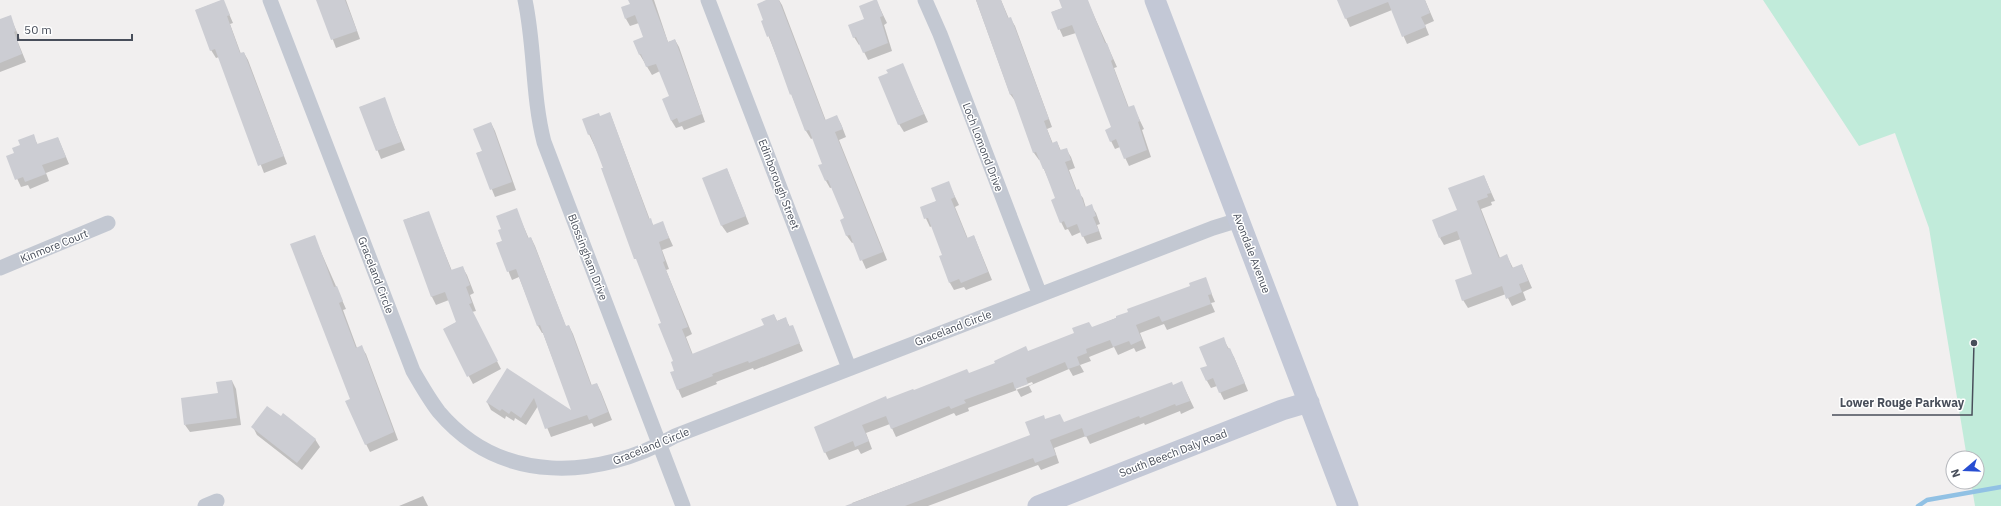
<svg xmlns="http://www.w3.org/2000/svg" width="2001" height="506" font-family="'IBM Plex Sans',sans-serif">
<style>
.green{fill:#c1ebda}
.shadow{fill:#0003;fill-rule:evenodd}
.lines{fill:none;stroke-linecap:round;stroke-linejoin:round}
.stream{stroke:#91c1e4;stroke-width:4.5}
.building{fill:#cccdd3}
.street{stroke:#c3c8d2;stroke-width:15}
.secondary{stroke:#c3c8d6;stroke-width:21}
.labels{text-anchor:middle;dominant-baseline:central;stroke-width:3;stroke-linejoin:round;paint-order:stroke}
.street-label{font-size:11px;fill:#484e5a;stroke:#fff}
.leader{fill:none;stroke:#484e5a;stroke-width:1.5}
.callout-dot{fill:#484e5a;stroke:#fff;stroke-width:1.5}
.callout-label{font-size:12px;text-anchor:middle;font-weight:bold;fill:#484e5a;stroke:#fff;stroke-width:3;stroke-linejoin:round;paint-order:stroke}
</style>
<rect width="100%" height="100%" fill="#f1efef"/>
<path class="green" d="M1763 0H2001V506H1975L1971 482H1977V458H1967L1929 228 1895 133 1859 146Z"/>
<path class="shadow" d="M223 0 233 23 230 24 241 54 244 53 248 60 287 164 264 173 219 57 216 58 211 50 196 10Z
M318 0H346L360 39 336 48Z
M629 0H654L668 42 675 40 679 47 705 122 684 130 682 126 676 128 671 120V96L660 71 652 75 640 55 634 42 644 38 639 23 630 26 626 19 631 4Z
M769 0H779L782 5 826 121 837 117 841 124 846 137 839 140 887 260 866 269 854 242 852 243 847 236 845 219 833 187 830 188 826 181 823 164 813 138 811 139 806 131 763 22Z
M876 0 887 23 884 25 892 51 868 60 860 44 859 45 854 37Z
M976 0H1001L1009 19 1010 18 1015 26 1052 127 1047 129 1053 144 1057 142 1061 151 1066 149 1071 157 1075 168 1069 170 1077 191 1083 198 1086 208 1091 206 1096 213 1100 224 1097 225 1102 239 1087 244 1081 232 1072 236 1068 229 1065 230 1061 222 1057 199 1040 160H1039L1034 153 1016 102 1010 94Z
M1060 0H1087L1117 67 1114 68 1129 108 1133 106 1144 129 1142 130 1151 157 1129 166 1120 147 1115 149 1111 141 1113 128 1076 33 1063 37 1052 12 1063 8Z
M1338 0H1425L1434 21 1425 25 1429 35 1407 44 1392 10 1350 27Z
M10 16 20 39 17 40 26 62 0 72V20Z
M902 64 928 122 904 132 899 124 889 74Z
M384 99 405 150 381 159 360 107Z
M610 113 650 220 654 226 662 222 673 246 662 250 669 269 666 270 692 334 686 337 693 355 765 326 774 315 777 321 785 318 790 327 792 326 803 351 754 370 753 368 716 382 717 384 682 398 671 373 676 372 674 362 662 324 605 168 589 134 600 117Z
M491 123 495 131 516 190 495 197 477 153 483 151Z
M33 136 38 145 58 138 69 164 46 173 49 181 30 189 28 185 21 187 7 157 16 153 21 145Z
M727 169 749 224 727 233 722 226Z
M1484 176 1495 201 1491 202 1492 205 1481 209 1500 258 1507 256 1513 268 1522 265 1532 288 1523 292 1526 300 1512 306 1506 294 1468 308 1463 300 1474 274 1461 239 1444 245 1440 238Z
M948 182 959 205 955 207 968 239 974 236 992 280 966 290 964 287 954 290 950 283 944 255 932 226 930 227 921 208 937 201Z
M516 209 529 239 531 238 535 246 566 327 569 326 573 334 592 386 597 384 601 392 612 420 594 427 592 423 551 437 538 406 526 425 515 418 514 421 506 416 505 419 491 410 487 402 507 370 573 412 543 333H542L538 326 519 277 512 280 497 243 503 241 502 229Z
M428 212 452 271 462 267 467 275 474 293 470 295 476 311 472 312 501 369 473 384 444 329 457 322 449 300 436 305 432 297 404 220Z
M314 236 346 309 343 310 357 348 361 347 366 354 398 440 370 452 366 444 351 400Z
M1205 278 1215 302 1211 303 1215 312 1167 330 1164 324 1140 333 1146 348 1136 352 1134 348 1118 355 1114 347 1089 357 1091 361 1080 365 1084 372 1073 376 1069 369 1029 386 1032 392 1021 397 1017 390 968 408 969 411 956 416 954 413 896 437 890 424 866 433 872 449 861 454 858 449 829 460 825 452 887 400 969 374 1092 328 1191 287ZM1032 382 1033 384 1016 390V388Z
M1223 339 1234 357 1248 391 1224 400 1217 386 1211 388 1207 381 1208 366Z
M232 381 236 389 241 425 190 432 185 425Z
M1182 383 1194 408 1181 414 1180 411 1145 425 1144 423 1090 444 1086 436 1054 448 1059 463 1041 470 1038 465 928 506H853L852 503 1031 436 1046 420 1064 423Z
M253 427 315 439 320 447 302 470 257 435Z
M423 496 428 506H399Z"/>
<g class="lines">
<path class="stream" d="M1918 506 1927 500 2001 487"/>
</g>
<path class="building" d="M221 0H224L230 15 227 16 240 53 244 52 284 156 258 166 215 49 210 51 195 10Z
M316 0H345L357 31 331 40Z
M628 0H652L668 42 675 39 702 114 679 123 677 118 671 121 662 99 669 96 656 64 646 67 641 54 639 55 633 41 643 37 635 15 625 19 621 7 630 4Z
M766 0H779L825 120 837 115 843 129 835 132 883 252 860 261 850 235 846 236 840 220 844 218 828 180 825 181 818 165 822 164 809 130 805 131 791 94 790 95 769 36 767 37 761 21 763 20 757 4Z
M874 0H877L883 16 880 17 888 43 863 53 856 37 853 38 848 25 864 19 859 6Z
M976 0H1001L1008 18 1011 17 1049 119 1044 121 1052 143 1057 141 1060 150 1067 148 1071 160 1065 162 1076 190 1079 189 1085 207 1092 204 1096 216 1093 217 1099 231 1082 237 1077 224 1067 228 1064 221 1060 223 1051 200 1055 198 1044 169H1043L1036 152 1033 153 1012 94 1010 95Z
M1059 0H1088L1105 43H1107L1113 59 1111 61 1128 107 1134 105 1140 121 1138 122 1147 150 1124 159 1116 139 1110 142 1105 130 1111 127 1072 25 1058 30 1051 12 1062 8Z
M1337 0H1425L1430 13 1421 17 1426 27 1402 37 1388 2 1345 19Z
M11 15 16 31 14 32 22 54 0 63V19Z
M903 63 924 114 898 125 878 77 888 73 886 70Z
M385 97 401 142 376 151 359 107Z
M610 112 649 219 651 218 653 225 663 221 669 238 659 242 665 261 663 262 688 327 682 329 692 354 764 325 761 319 774 314 777 321 786 317 789 326 793 325 800 343 749 363 748 361 712 374 713 376 677 390 670 372 674 371 671 362 673 361 658 324 661 323 636 259H634L601 168H603L590 134 588 135 582 119 599 113 600 116Z
M491 122 512 182 490 190 476 153 482 151 473 129Z
M34 134 37 144 58 137 66 157 42 165 46 174 25 182 23 177 15 180 6 156 14 153 12 148 20 145 18 140Z
M727 168 746 216 721 226 702 178Z
M1484 175 1491 193 1487 194 1488 197 1477 201 1499 258 1507 254 1512 268 1522 264 1528 281 1519 284 1522 292 1506 299 1502 286 1462 301 1455 280 1472 274 1457 231 1439 238 1432 220 1457 210 1448 188Z
M949 181 955 197 951 199 967 238 974 235 988 272 961 283 959 279 949 283 939 256 942 255 928 218 924 219 920 207 936 201 931 188Z
M517 208 528 238 531 237 566 326 569 325 591 385 597 383 608 412 589 420 587 415 545 429 534 398 521 418 511 411 509 414 502 409 500 411 486 402 507 368 571 410 540 325 537 326 516 269 507 272 496 243 502 241 498 230 501 229 496 216Z
M429 211 451 270 463 266 470 285 466 287 472 303 469 304 498 361 467 377 443 329 456 322 445 292 431 297 403 220Z
M315 235 334 287 337 286 343 301 339 303 356 348 362 345 394 432 365 445 345 401 350 399 290 244Z
M1206 277 1212 294 1208 295 1211 304 1162 322 1159 316 1136 325 1142 340 1131 345 1129 341 1113 347 1110 340 1086 349 1087 353 1077 357 1080 365 1068 369 1065 362 1026 378 1028 384 1015 389 1013 382 964 400 966 403 951 409 949 406 891 429 886 416 862 425 869 441 855 447 853 441 824 453 814 427 886 396 887 399 913 389 914 390 967 369 969 373 995 363 994 361 1026 346 1028 351 1074 333 1072 328 1089 322 1092 327 1116 318V316L1128 312 1127 309 1190 286 1189 283Z
M1224 337 1228 349 1230 348 1245 383 1219 393 1213 378 1206 381 1200 368 1207 366 1199 347Z
M232 380 237 418 184 425 181 398 218 393 216 382Z
M1182 381 1190 401 1176 406 1175 404 1140 418 1139 416 1085 437 1082 428 1050 440 1056 455 1035 463 1033 458 905 506H845L1030 435 1025 422 1044 415 1045 419 1060 414 1064 422 1172 382 1173 385Z
M267 406 281 416 283 413 316 439 297 463 251 427Z"/>
<g class="lines">
<path class="street" d="M270 0 413 371C421 385 429 399 439 412 501 485 598 480 675 436L1213 228 1239 220
M525 0C535 47 532 95 544 142L683 506
M708 0 849 368
M925 0 940 34 1040 295
M0 268 108 223
M205 506 217 501"/>
<path class="secondary" d="M1155 0 1348 506
M1038 506 1282 410 1309 402"/>
</g>
<g class="labels">
<g class="street-label">
<text transform="translate(983 147) rotate(69)">Loch Lomond Drive</text>
<text transform="translate(779 184) rotate(69)">Edinborough Street</text>
<text transform="translate(54 246) rotate(-22)">Kinmore Court</text>
<text transform="translate(1252 253) rotate(69)">Avondale Avenue</text>
<text transform="translate(588 257) rotate(69)">Blossingham Drive</text>
<text transform="translate(376 275) rotate(69)">Graceland Circle</text>
<text transform="translate(953 328) rotate(-21)">Graceland Circle</text>
<text transform="translate(651 446) rotate(-22)">Graceland Circle</text>
<text transform="translate(1173 453) rotate(-21)">South Beech Daly Road</text>
</g>
</g>
<path class="leader" d="M1974 343L1972 415H1832"/>
<circle class="callout-dot" cx="1974" cy="343" r="4"/>
<g class="callout-label">
<text x="1902" y="407">Lower Rouge Parkway</text>
</g>
<g transform="translate(1965 470) rotate(251)"><circle r="19" fill="#ffffff" stroke="#b6b8bd"/>
<path d="M0-3L7 15L0 10L-7 15Z" fill="#284ed2"/>
<text y="-6" font-size="11" font-weight="bold" text-anchor="middle" fill="#484e5a">N</text>
</g>
<path d="M18 34v6h114v-6" fill="none" stroke="#484e5a" stroke-width="2"/>
<text x="24" y="34" font-size="12" fill="#484e5a" stroke="#ffffff" stroke-width="3" paint-order="stroke">50 m</text>
</svg>
